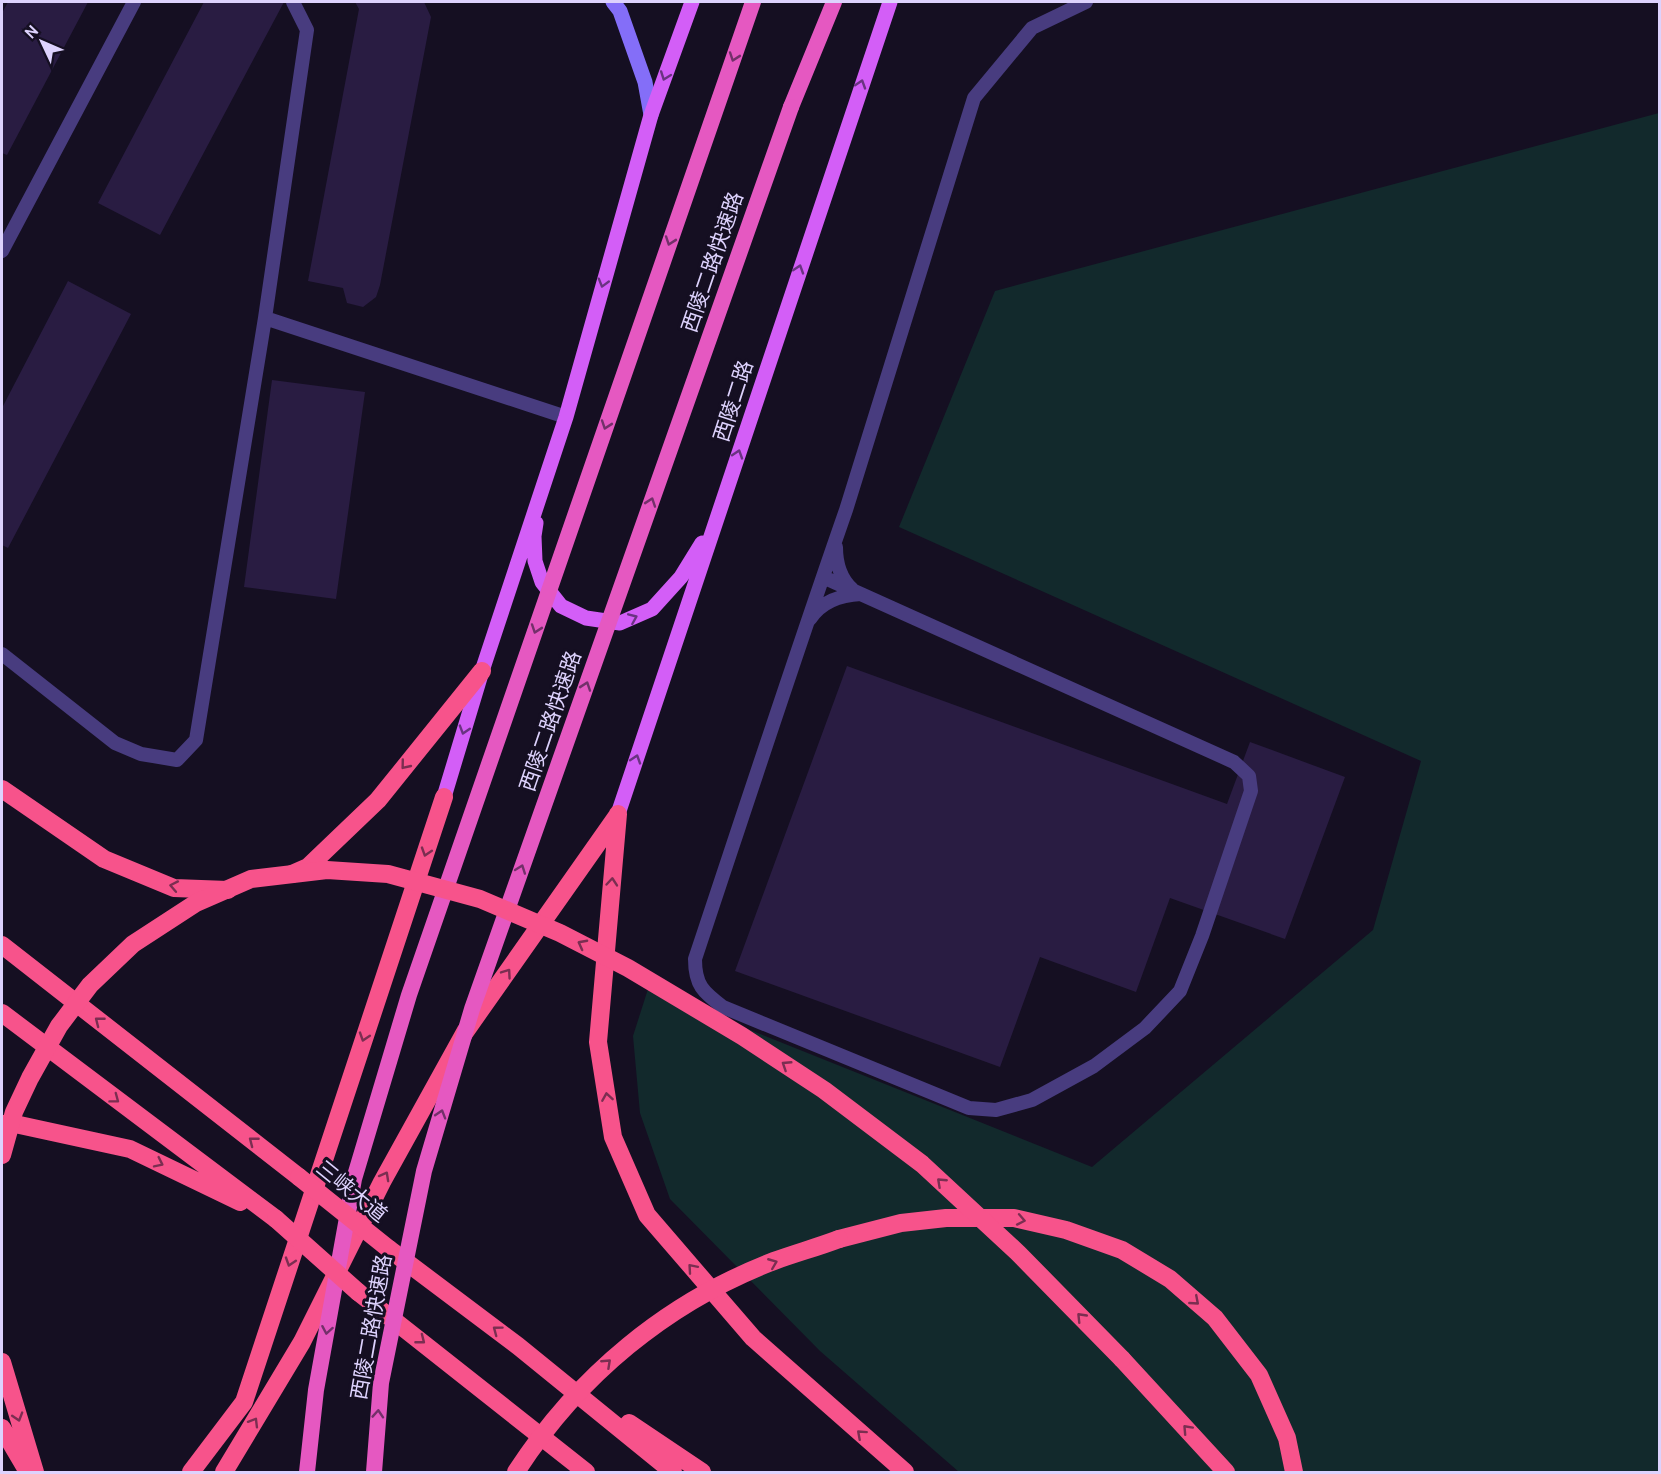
<svg xmlns="http://www.w3.org/2000/svg" width="1661" height="1474" font-family="Cabin,'Noto Sans SC',sans-serif">
<style>
.green{fill:#12292c}
.building{fill:#291c42}
.lines{fill:none;stroke-linecap:round;stroke-linejoin:round}
.service{stroke:#483c7f;stroke-width:14}
.secondary{stroke:#846ef8;stroke-width:15}
.primary{stroke:#d35ef7;stroke-width:15}
.trunk{stroke:#e558c1;stroke-width:16}
.motorway{stroke:#f7538b;stroke-width:18}
.trunk-bridge{stroke:#e558c1;stroke-width:16}
.motorway-bridge{stroke:#f7538b;stroke-width:18}
.oneway{stroke:#73306a}
.oneway2{stroke:#6a3382}
.oneway3{stroke:#7b2e51}
.labels{text-anchor:middle;dominant-baseline:central;stroke-width:6;stroke-linejoin:round;paint-order:stroke}
.street-label{font-size:21px;fill:#ddd2fd;stroke:#150f22}
</style>
<rect width="100%" height="100%" fill="#150f22"/>
<path class="green" d="M1659 113V1472H959L820 1351 670 1199 640 1113 633 1036 648 989 1092 1167 1373 930 1421 761 899 527 995 291Z"/>
<path class="building" d="M8 2H88L7 155 2 153V13Z
M204 2H284L160 235 98 203Z
M355 2H424L431 17 380 285 376 297 363 307 347 303 343 288 308 281 359 9Z
M68 281 131 314 8 548 2 545V408Z
M272 380 365 392 336 599 244 587Z
M847 666 1227 804 1250 742 1345 777 1285 939 1170 898 1136 992 1040 957 1000 1067 735 971Z"/>
<g class="lines">
<path class="service" d="M2 251 134 2
M265 318 566 417
M836 547C836 563 840 578 852 589
M823 577 1234 762 1249 776 1251 791 1202 936 1180 991 1145 1028 1094 1066 1032 1100 996 1110 969 1108 723 1007C703 992 695 985 695 959 745 809 794 659 846 510L974 98 1032 28 1086 2
M810 619C821 602 841 595 861 594
M2 654 115 743 141 754 177 760 196 740 265 318 307 30 293 2"/>
<path class="secondary" d="M613 2 620 11 645 82 651 115"/>
<path class="primary" d="M536 523 534 536 535 561 542 582 561 606 586 618 620 623 652 609 681 577 702 543
M444 797 482 671 566 417 651 115 692 2
M618 814 890 2"/>
<path class="trunk" d="M791 107 834 2"/>
<path class="motorway" d="M2 789 104 859 174 888 228 890
M618 814 598 1042 613 1137 647 1215 753 1338 905 1472
M292 874 308 867 378 800 482 671
M2 945 299 1177
M2 1013 276 1219
M2 1124H15L130 1149 240 1202
M839 1239 901 1223 946 1218H1014L1066 1230 1122 1250 1170 1279 1215 1318 1259 1375 1287 1438 1294 1472
M389 1249 518 1346 673 1472
M358 1292 586 1472
M1122 1359 1226 1472
M2 1362 35 1472
M629 1423 702 1472
M2 1428 28 1472
M191 1472 244 1402 444 797
M224 1472 302 1342 382 1182 465 1032 617 816"/>
<path class="trunk-bridge" d="M307 1472 316 1390 354 1179 409 995 753 2
M374 1472 381 1383 424 1171 472 1009 791 107"/>
<path class="motorway-bridge" d="M2 1155 14 1112 30 1078 59 1026 90 985 133 944 196 903 251 879 327 870 388 874 480 899 560 933 628 968 742 1036 824 1090 922 1164 1018 1253 1122 1359
M299 1177 389 1249
M276 1219 358 1292
M516 1472C578 1376 667 1302 774 1261 796 1253 818 1247 839 1239"/>
</g>
<defs><path id="oneway-chevron" d="M-2-3.5L2.5 0L-2 3.5" fill="none" stroke-width="1.6" stroke-linecap="round" stroke-linejoin="round" transform="scale(1.5)"/></defs>
<g class="oneway">
<use href="#oneway-chevron" transform="translate(734 57) rotate(109)"/>
<use href="#oneway-chevron" transform="translate(670 241) rotate(109)"/>
<use href="#oneway-chevron" transform="translate(606 425) rotate(109)"/>
<use href="#oneway-chevron" transform="translate(651 502) rotate(-71)"/>
<use href="#oneway-chevron" transform="translate(536 629) rotate(109)"/>
<use href="#oneway-chevron" transform="translate(586 686) rotate(-71)"/>
<use href="#oneway-chevron" transform="translate(521 869) rotate(-70)"/>
<use href="#oneway-chevron" transform="translate(441 1114) rotate(-73)"/>
<use href="#oneway-chevron" transform="translate(327 1330) rotate(100)"/>
<use href="#oneway-chevron" transform="translate(378 1414) rotate(-86)"/>
</g>
<g class="oneway2">
<use href="#oneway-chevron" transform="translate(665 76) rotate(110)"/>
<use href="#oneway-chevron" transform="translate(861 84) rotate(-72)"/>
<use href="#oneway-chevron" transform="translate(799 269) rotate(-72)"/>
<use href="#oneway-chevron" transform="translate(603 283) rotate(106)"/>
<use href="#oneway-chevron" transform="translate(738 454) rotate(-72)"/>
<use href="#oneway-chevron" transform="translate(633 618) rotate(-23)"/>
<use href="#oneway-chevron" transform="translate(464 730) rotate(107)"/>
<use href="#oneway-chevron" transform="translate(636 759) rotate(-72)"/>
</g>
<g class="oneway3">
<use href="#oneway-chevron" transform="translate(405 765) rotate(129)"/>
<use href="#oneway-chevron" transform="translate(426 852) rotate(108)"/>
<use href="#oneway-chevron" transform="translate(612 882) rotate(-85)"/>
<use href="#oneway-chevron" transform="translate(174 886) rotate(-169)"/>
<use href="#oneway-chevron" transform="translate(582 944) rotate(-152)"/>
<use href="#oneway-chevron" transform="translate(507 973) rotate(-55)"/>
<use href="#oneway-chevron" transform="translate(99 1021) rotate(-142)"/>
<use href="#oneway-chevron" transform="translate(364 1037) rotate(108)"/>
<use href="#oneway-chevron" transform="translate(786 1065) rotate(-147)"/>
<use href="#oneway-chevron" transform="translate(607 1097) rotate(-99)"/>
<use href="#oneway-chevron" transform="translate(115 1099) rotate(37)"/>
<use href="#oneway-chevron" transform="translate(253 1141) rotate(-142)"/>
<use href="#oneway-chevron" transform="translate(159 1163) rotate(26)"/>
<use href="#oneway-chevron" transform="translate(385 1176) rotate(-61)"/>
<use href="#oneway-chevron" transform="translate(941 1182) rotate(-137)"/>
<use href="#oneway-chevron" transform="translate(1021 1220) rotate(11)"/>
<use href="#oneway-chevron" transform="translate(290 1262) rotate(108)"/>
<use href="#oneway-chevron" transform="translate(773 1263) rotate(-22)"/>
<use href="#oneway-chevron" transform="translate(692 1268) rotate(-131)"/>
<use href="#oneway-chevron" transform="translate(1195 1301) rotate(41)"/>
<use href="#oneway-chevron" transform="translate(1081 1317) rotate(-134)"/>
<use href="#oneway-chevron" transform="translate(497 1330) rotate(-143)"/>
<use href="#oneway-chevron" transform="translate(421 1340) rotate(38)"/>
<use href="#oneway-chevron" transform="translate(607 1363) rotate(-43)"/>
<use href="#oneway-chevron" transform="translate(18 1417) rotate(73)"/>
<use href="#oneway-chevron" transform="translate(254 1422) rotate(-59)"/>
<use href="#oneway-chevron" transform="translate(1187 1429) rotate(-133)"/>
<use href="#oneway-chevron" transform="translate(861 1434) rotate(-138)"/>
</g>
<g class="labels">
<g class="street-label">
<text transform="translate(712 262) rotate(-71)">西陵二路快速路</text>
<text transform="translate(733 401) rotate(-72)">西陵二路</text>
<text transform="translate(550 721) rotate(-71)">西陵二路快速路</text>
<text transform="translate(352 1191) rotate(39)">三峡大道</text>
<text transform="translate(371 1327) rotate(-80)">西陵二路快速路</text>
</g>
</g>
<rect width="1661" height="1474" fill="none" stroke="#ddd2fd" stroke-width="6"/>
<g transform="translate(42 42) rotate(314)" stroke="#150f22" stroke-width="4.5" paint-order="stroke">
<path d="M0-4.5L10 22L0 15L-10 22Z" fill="#ddd2fd"/>
<text y="-9" font-size="16" font-weight="bold" text-anchor="middle" fill="#ddd2fd">N</text>
</g>
</svg>
